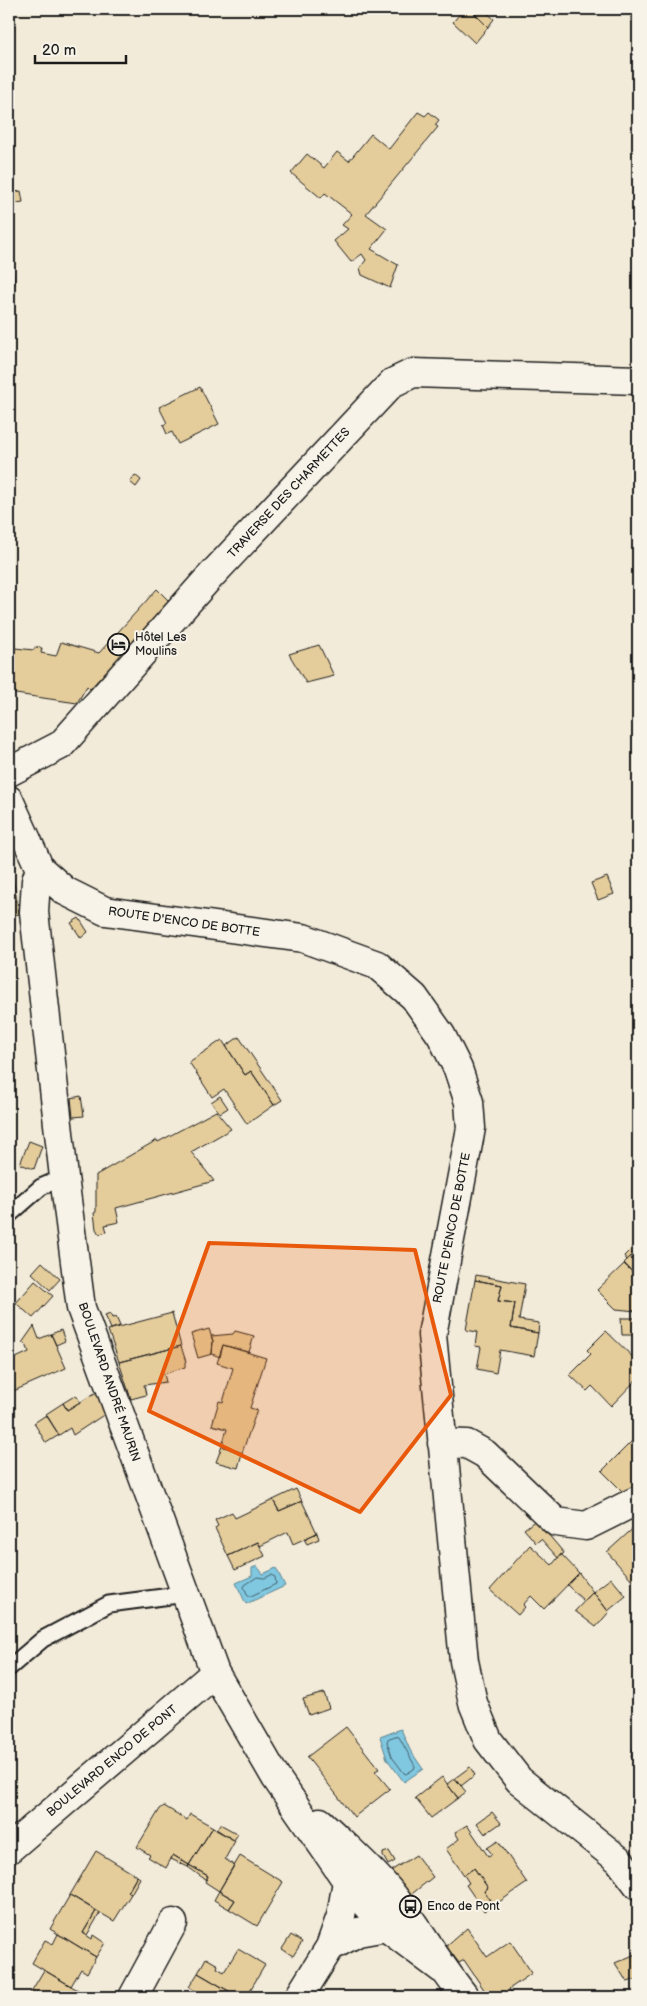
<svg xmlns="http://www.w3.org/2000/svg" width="647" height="2006" font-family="'Balsamiq Sans',sans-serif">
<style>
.water{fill:#80c7e0;stroke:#588392}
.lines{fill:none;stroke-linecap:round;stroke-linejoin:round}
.shore{stroke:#44606a;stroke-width:1}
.building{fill:#e5cd9b;stroke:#1c1c1c}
.service-casing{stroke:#1c1c1c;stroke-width:19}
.minor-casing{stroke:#1c1c1c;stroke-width:31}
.service{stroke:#f7f3e8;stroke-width:15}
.minor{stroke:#f7f3e8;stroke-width:28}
.marked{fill:#e8590c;fill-opacity:0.2;stroke:#e8590c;stroke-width:4;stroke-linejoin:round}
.labels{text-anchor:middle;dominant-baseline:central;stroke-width:4;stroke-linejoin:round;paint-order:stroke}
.street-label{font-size:12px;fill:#1c1c1c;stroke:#f7f3e8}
.poi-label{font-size:12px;fill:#1c1c1c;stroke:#f7f3e8;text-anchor:start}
</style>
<rect width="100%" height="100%" fill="#f3ebd9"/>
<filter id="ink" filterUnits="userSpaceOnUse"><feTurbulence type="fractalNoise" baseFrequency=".02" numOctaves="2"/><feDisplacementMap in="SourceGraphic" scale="10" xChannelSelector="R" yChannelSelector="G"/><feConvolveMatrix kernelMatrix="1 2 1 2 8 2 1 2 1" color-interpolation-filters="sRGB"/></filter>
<g filter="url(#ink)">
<path class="water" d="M257 1566 263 1574 276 1568 285 1586 246 1604 236 1583 252 1576V1568Z
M401 1729 410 1750 423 1769 404 1782 387 1759 380 1737Z"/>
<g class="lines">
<path class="shore" d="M272 1575 275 1577 276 1584 251 1596H248L244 1587 245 1585 257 1577 264 1578Z
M396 1736 399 1737 415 1766 414 1769 406 1774 404 1773 392 1757 387 1742 388 1739Z"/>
</g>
<path class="building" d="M464 9H470L488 27 475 43 453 22Z
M470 9H483L494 19 488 27Z
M418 112 425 116 429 112 439 120 435 125 438 127 366 214 387 229 371 249 398 265 390 288 362 275 360 268 366 260 362 254 351 262 334 241 348 229 342 225 352 214 325 193 321 198 291 173 307 154 324 168 337 152 349 161 371 134 389 149Z
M21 191 23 202 10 204 9 193Z
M9 241 15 284 9 285Z
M200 387 219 424 178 444 172 432 167 434 163 425 167 423 159 407Z
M135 475 141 480 136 487 130 482Z
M157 589 170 602 90 689 87 686 77 703 9 693V663L10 654 14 655 15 648 34 650 35 647 42 648 41 653 56 656 61 642 99 653Z
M319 645 334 676 306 683 289 654Z
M9 852 19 914 9 916Z
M607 877 614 894 598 900 591 883Z
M79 918 88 932 81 938 71 923Z
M239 1037 282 1100 274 1105 251 1071 245 1075 226 1046Z
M222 1040 245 1075 251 1071 274 1105 247 1124 224 1089 212 1097 189 1062Z
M81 1096 84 1116 73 1117 71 1098Z
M220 1096 228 1108 220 1113 211 1102Z
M216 1111 231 1129 191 1152 214 1181 116 1208 119 1222 105 1225 107 1232 99 1234 96 1229 94 1213 96 1212V1175L157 1140 158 1142Z
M29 1141 42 1146 34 1169 20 1164Z
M633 1247 637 1251 627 1260 624 1256Z
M638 1249V1278L624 1263Z
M42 1262 60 1279 50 1290 32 1273Z
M624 1264 638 1278V1309L636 1311 616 1309 597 1290Z
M476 1275 525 1284 519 1320 539 1323 538 1333 511 1328 515 1303 498 1301 502 1285 475 1280Z
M475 1280 502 1285 498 1301 515 1303 511 1328 538 1333 534 1356 500 1350 496 1373 477 1369 481 1347 475 1346 477 1332 466 1330Z
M35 1281 53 1296 33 1318 16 1303Z
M110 1313 112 1318 116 1317 120 1326 111 1329 105 1315Z
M172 1313 181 1346 119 1362 108 1330Z
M621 1318H638V1335H622Z
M34 1326 39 1339 51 1334 66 1368 9 1393V1361L29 1352 26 1344 22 1343Z
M209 1329 213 1341 212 1354 198 1358 191 1334Z
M61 1330 65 1341 56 1345 51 1334Z
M235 1331 254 1336 249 1352 223 1345 220 1357 212 1354 213 1341 211 1336 233 1334Z
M606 1331 638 1362V1378L611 1406 592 1386 587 1391 570 1375 591 1354 587 1350Z
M223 1345 266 1358 250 1408 257 1410 242 1453 222 1446 227 1429 212 1425 219 1401 223 1402 233 1368 217 1363Z
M181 1346 186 1362H185V1367L164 1374 166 1382 144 1385 146 1395 131 1399 119 1362Z
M100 1390 108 1412 73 1435 70 1428 59 1435 46 1414 63 1403 67 1410Z
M76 1395 80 1402 67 1410 63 1403Z
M46 1415 59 1435 46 1443 34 1423Z
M638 1435V1483L626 1495 602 1471Z
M222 1446 242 1453 238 1468 216 1462Z
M296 1489 302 1501 279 1511 273 1500Z
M273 1500 279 1511 302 1501 317 1533 293 1544 288 1532 260 1546 258 1542 228 1556 215 1528 218 1526 215 1520 232 1512 235 1518Z
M536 1520 564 1553 558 1558 541 1539 536 1543 524 1529Z
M638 1524V1574L632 1580 607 1552Z
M317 1533 319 1539 307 1544 304 1539Z
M258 1542 265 1556 235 1570 228 1556Z
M530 1545 552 1565 561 1554 579 1573 544 1609 531 1596 523 1605 525 1607 518 1615 490 1590Z
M579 1573 593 1592 584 1601 567 1585Z
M611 1578 626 1596 608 1611 593 1592Z
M593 1592 609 1612 596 1627 575 1611Z
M324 1693 329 1708 309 1715 303 1699Z
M346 1727 379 1769 375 1771 390 1789 354 1817 307 1757Z
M638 1731V1760L631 1757Z
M470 1767 475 1775 461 1786 455 1778Z
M442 1777 458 1798 431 1818 415 1798Z
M455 1778 466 1792 458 1798 447 1784Z
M164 1806 187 1820 190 1814 213 1827 189 1865 173 1855 166 1868 148 1857 150 1855 137 1847 160 1809Z
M492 1812 501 1823 485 1834 477 1823Z
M220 1824 238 1834 234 1840 216 1830Z
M467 1825 488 1856 492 1854 487 1848 498 1841 527 1883 493 1906 484 1891 488 1888 474 1868 464 1875 446 1849 459 1839 455 1832Z
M213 1827 235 1841 225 1859 234 1865 219 1891 205 1882 208 1876 189 1865Z
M96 1851 137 1876 128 1892 131 1894 114 1921 70 1895Z
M389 1851 395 1861 388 1865 383 1856V1853Z
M173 1855 189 1865 188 1867 171 1859Z
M416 1855 433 1877 408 1897 389 1872Z
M240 1856 283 1882 257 1926 229 1909 235 1900 219 1891Z
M189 1865 208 1876 206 1880 188 1867Z
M474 1868 488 1888 484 1891 493 1905 484 1911 466 1885 469 1883 464 1875Z
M137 1876 140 1878 131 1894 128 1892Z
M219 1891 235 1900 229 1909 214 1900Z
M70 1895 96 1911 83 1933 92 1939 93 1935 105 1943 96 1957 50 1929Z
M96 1911 100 1913 87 1935 83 1933Z
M467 1928 487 1957 510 1941 532 1973 509 1989 514 1997H489L464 1960 459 1963 446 1946Z
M58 1934 96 1957 87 1973 81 1969 71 1986 32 1963 45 1940 53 1944Z
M291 1935 302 1942 293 1956 282 1949Z
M238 1949 265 1965 246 1997H239L198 1973 206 1958 218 1965 217 1968 224 1972Z
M638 1953V1979L627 1982 615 1963Z
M44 1970 71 1986 90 1997H28Z
M198 1973 239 1997H203V1995L189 1987Z"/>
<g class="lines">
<defs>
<path id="service" d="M9 1215 41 1187 64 1177
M9 1668 43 1639 109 1604 186 1594"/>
<path id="minor" d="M9 772 61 745 207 580 392 383 413 373 638 380
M9 800 40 869 65 891 105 911 303 938 377 965 414 997 441 1035 458 1069 469 1102 471 1128 432 1335 464 1661 473 1703 488 1740 519 1780 619 1860 638 1885
M40 869 36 881 34 912 64 1177 81 1308 215 1673 276 1778 347 1881 386 1927 442 1969
M442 1443 467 1444 485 1454 556 1522 586 1526 638 1500
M320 1822C344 1845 370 1867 391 1893 417 1926 438 1964 465 1997
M9 1849 215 1673
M330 1947 358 1932 386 1927 389 1912
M133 1997 173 1923
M299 1997 330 1947 341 1916 347 1881 358 1877"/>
</defs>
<use href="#service" class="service-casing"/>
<use href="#minor" class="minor-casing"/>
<use href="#service" class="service"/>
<use href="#minor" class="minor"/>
</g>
</g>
<path class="marked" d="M209 1243 415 1250 451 1395 360 1512 149 1411Z"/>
<defs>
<symbol id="hotel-ring" viewBox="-11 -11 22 22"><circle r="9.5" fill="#f7f3e8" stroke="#1c1c1c" stroke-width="1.5"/><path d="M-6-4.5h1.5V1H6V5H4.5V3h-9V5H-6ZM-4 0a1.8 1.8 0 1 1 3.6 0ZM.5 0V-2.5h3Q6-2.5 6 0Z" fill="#1c1c1c"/></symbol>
<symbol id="bus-ring" viewBox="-11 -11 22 22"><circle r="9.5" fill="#f7f3e8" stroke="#1c1c1c" stroke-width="1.5"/><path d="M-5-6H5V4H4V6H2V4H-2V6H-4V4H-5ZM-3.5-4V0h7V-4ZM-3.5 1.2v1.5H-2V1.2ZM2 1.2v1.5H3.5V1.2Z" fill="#1c1c1c"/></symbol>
</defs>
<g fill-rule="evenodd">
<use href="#hotel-ring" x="106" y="632" width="25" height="25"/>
<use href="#bus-ring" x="398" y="1894" width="25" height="25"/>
</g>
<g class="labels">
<g class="street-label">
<text transform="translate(289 493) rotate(-47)">TRAVERSE DES CHARMETTES</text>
<text transform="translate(184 922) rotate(8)">ROUTE D'ENCO DE BOTTE</text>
<text transform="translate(452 1228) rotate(-79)">ROUTE D'ENCO DE BOTTE</text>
<text transform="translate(109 1382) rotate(71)">BOULEVARD ANDRÉ MAURIN</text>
<text transform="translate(112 1761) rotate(-40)">BOULEVARD ENCO DE PONT</text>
</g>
<g class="poi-label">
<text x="135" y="637">Hôtel Les<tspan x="135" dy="14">Moulins</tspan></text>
<text x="427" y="1906">Enco de Pont</text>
</g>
</g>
<rect width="647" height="2006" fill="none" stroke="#f7f3e8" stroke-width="30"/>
<rect x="15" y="15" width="617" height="1976" fill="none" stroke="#1c1c1c" stroke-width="2" filter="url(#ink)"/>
<path d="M35 55v8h91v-8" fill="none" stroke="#1c1c1c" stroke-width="2.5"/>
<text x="42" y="55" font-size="15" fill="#1c1c1c" stroke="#f7f3e8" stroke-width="4" paint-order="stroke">20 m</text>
</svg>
